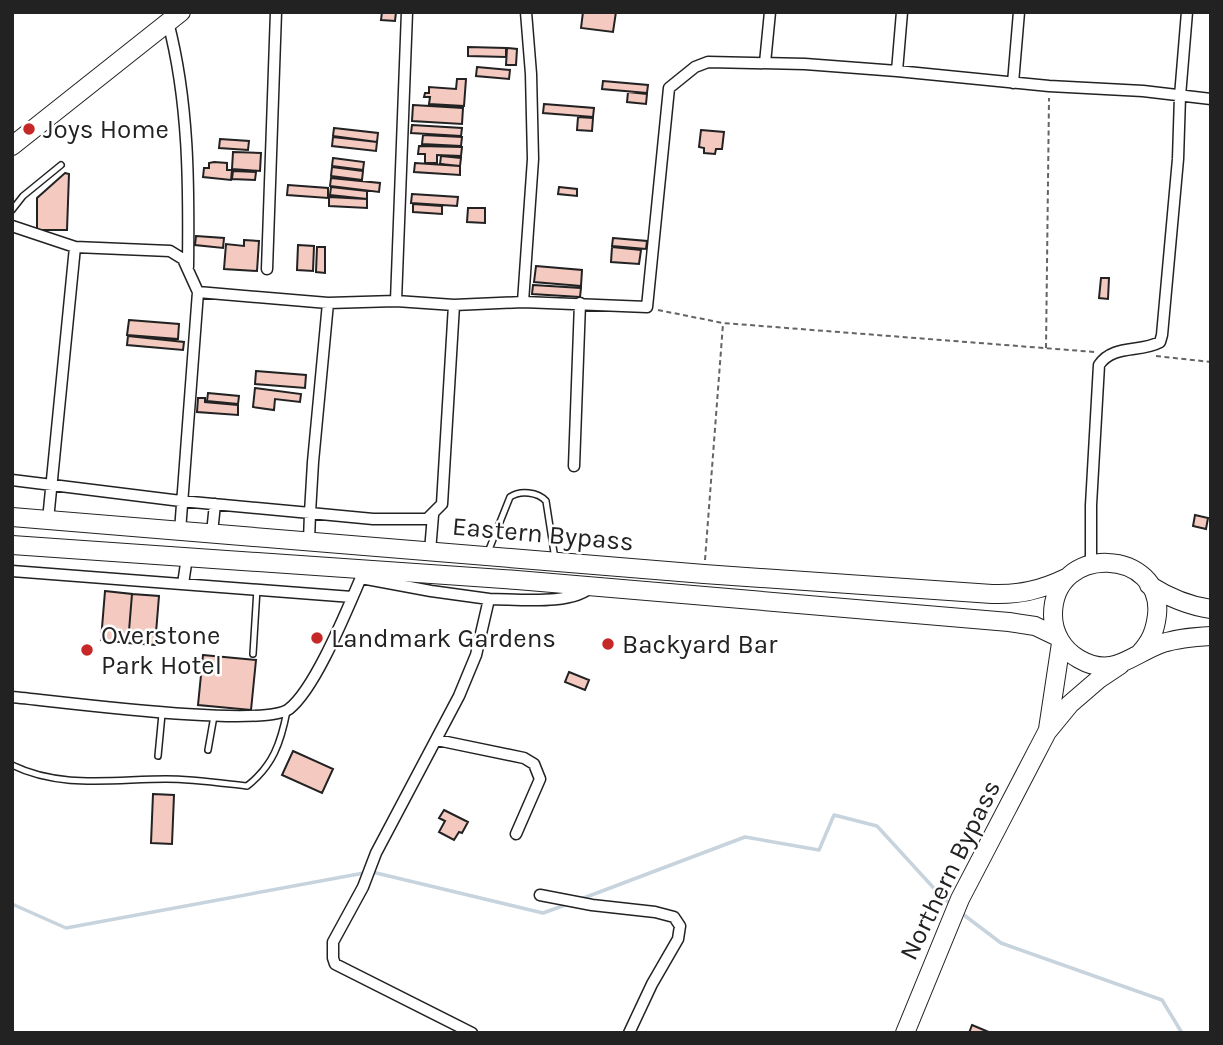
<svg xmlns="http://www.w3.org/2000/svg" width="1223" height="1045" font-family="Karla,sans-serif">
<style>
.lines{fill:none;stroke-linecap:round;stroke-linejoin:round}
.stream{stroke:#c7d3dd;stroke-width:3.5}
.building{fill:#f3c9c0;stroke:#222;stroke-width:2}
.lane-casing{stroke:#222;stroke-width:8}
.street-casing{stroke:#222;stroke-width:13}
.primary-casing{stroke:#222;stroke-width:20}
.path{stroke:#646464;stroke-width:2;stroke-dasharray:5 3.5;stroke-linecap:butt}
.lane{stroke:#fff;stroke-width:5}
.street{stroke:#fff;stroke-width:10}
.primary{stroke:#fff;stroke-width:18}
.poi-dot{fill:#c62828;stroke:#fff;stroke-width:2.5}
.labels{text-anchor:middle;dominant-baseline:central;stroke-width:5;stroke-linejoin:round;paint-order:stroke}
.poi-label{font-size:26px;fill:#222;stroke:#fff;text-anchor:start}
.street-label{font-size:26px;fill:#222;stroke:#fff}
</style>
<rect width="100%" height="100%" fill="#fff"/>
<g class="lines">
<path class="stream" d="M372 872 543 913 568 904
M581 899 745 837 819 850 834 815 877 826 941 896 952 905
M12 904 66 928 364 873
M960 912 1001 943 1162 1000 1182 1033"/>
</g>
<path class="building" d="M382 12H396L395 21 381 20Z
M583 12H616L613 32 581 28Z
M468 47 506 48V57L468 56Z
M507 48 517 49 516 65H506Z
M477 67 510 70 509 79 476 76Z
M457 79H466L464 106 429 104 430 97H424L425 93H429V87L456 89Z
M603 81 648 85 647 93 602 89Z
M628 92 647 94 646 104 627 102Z
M544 104 594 108 593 117 543 113Z
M413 105 463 108 462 124 412 121Z
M578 117 593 118 592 131 577 130Z
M412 125 462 128 461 136 411 133Z
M334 128 378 133 377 142 333 136Z
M701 130 724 132 722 149H716L715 154 704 153V148L699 147Z
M423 135 462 137 461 146 422 144Z
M333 137 377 142 376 151 332 146Z
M220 139 249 141 248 150 219 148Z
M419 146 462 147 461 156 437 155V163H425V154H418Z
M233 152 261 153 260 171 232 169Z
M441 156 461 158 460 166 440 164Z
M333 158 364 162 363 170 332 166Z
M214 162 227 163V170H232L231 180 203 177 204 168H209V163Z
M415 163 460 166V175L414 172Z
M332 167 363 171 362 180 331 176Z
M233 171 256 172 255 180 232 179Z
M65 173 69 174 67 230H37V198Z
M331 178 380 183 379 192 330 186Z
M288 185 328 188V198L287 195Z
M331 187 367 191V199L330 195Z
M559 187 577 189V196L558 194Z
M412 194 458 197 457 206 411 203Z
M329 197 367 199V208L329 206Z
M413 204 442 206V214L413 212Z
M468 208H485V223L467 222Z
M196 236 224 238 223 248 195 245Z
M613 238 647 241 646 249 612 246Z
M244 240 259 241 257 271 224 269 226 244 244 246Z
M298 245 314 246 313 271 297 270Z
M317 247H325V273L316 272Z
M612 247 641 250 639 264 611 262Z
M536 266 582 270 581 286 534 282Z
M1101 278H1109L1108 299 1099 298Z
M533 285 581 288 580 297 532 294Z
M129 320 179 324 178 339 127 335Z
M128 336 184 342 183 350 127 345Z
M256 371 306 375 305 388 255 384Z
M255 388 301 394 300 402 275 399 274 410 253 407Z
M208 393 239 396 238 404 207 401Z
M198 398H205V402L238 405V415L197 412Z
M1195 515 1208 518 1206 529 1193 526Z
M105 591 132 594 128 643 101 640Z
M132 594 159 596 155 645 128 643Z
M203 655 256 660 251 710 198 705Z
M569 672 589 680 585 690 565 682Z
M293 751 333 769 322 793 282 775Z
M153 794 174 795 172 844 151 843Z
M444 810 468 822 462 833 459 832 454 840 439 832 445 821 439 818Z
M972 1025 991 1033H969Z"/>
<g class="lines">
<defs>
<path id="lane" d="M12 210 23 196 61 165
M488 552 510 497C520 490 538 492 546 501L555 559
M253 654 257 589
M208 750 214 716
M158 756 162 714
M12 765C60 789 115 779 166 779 193 779 220 783 247 786 273 766 281 742 287 711"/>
<path id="street" d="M407 12 396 301 454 305
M168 22C189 102 189 185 188 267
M765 63 770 12
M897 71 902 12
M1013 83 1019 12
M12 226 75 247 170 251 183 259 198 292 328 303 396 301
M267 269 276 12
M523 302 533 159 531 74 526 12
M328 303 313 462 310 513 373 519H427L442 504 454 305 523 302 647 307 669 88 695 67 708 62 805 64 897 71 1049 86 1143 91 1211 99
M574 466 580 303
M12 480 181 501 310 513 309 541
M48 520 75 247
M180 531 198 292
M212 533 215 504
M430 551 433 515
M1091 564V505L1099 365C1113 344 1140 353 1160 342L1162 335 1178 159 1180 96 1187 12
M12 571 352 597
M361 578 431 591 489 599 476 655 459 696 376 853 363 887 333 942V958L335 964 472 1033
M183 584 187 557
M489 599C517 599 573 606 592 586
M12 697C57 701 262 729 289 709 316 688 348 607 363 573
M437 740 524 758 534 764 540 779 516 834
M540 895 592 905 655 912 674 917 680 926 678 939 652 984 629 1033"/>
<path id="primary" d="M12 146 181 12
M12 517 704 574 992 594C1019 595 1041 590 1066 578
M12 545 517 580 1009 622 1035 626 1058 637
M1149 585C1168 597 1189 606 1211 609
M1140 653C1151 641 1155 631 1157 615 1164 549 1053 542 1053 615 1053 633 1063 650 1079 659 1114 679 1131 654 1163 643 1179 638 1194 637 1211 636
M1048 729 1061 643
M905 1033 960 899 1047 732 1070 704 1099 679 1120 665"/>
</defs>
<use href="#lane" class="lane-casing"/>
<use href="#street" class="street-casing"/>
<use href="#primary" class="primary-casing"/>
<path class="path" d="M658 310 723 323 1095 352
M1046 348 1049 98
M1156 356 1211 362
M705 560 723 324"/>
<use href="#lane" class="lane"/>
<use href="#street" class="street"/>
<use href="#primary" class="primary"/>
</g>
<g class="poi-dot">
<circle cx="29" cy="129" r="7"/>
<circle cx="317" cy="638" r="7"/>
<circle cx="608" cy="644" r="7"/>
<circle cx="87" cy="650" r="7"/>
</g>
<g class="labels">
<g class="poi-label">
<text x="43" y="129">Joys Home</text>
<text x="101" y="635">Overstone<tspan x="101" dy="30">Park Hotel</tspan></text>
<text x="331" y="638">Landmark Gardens</text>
<text x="622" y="644">Backyard Bar</text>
</g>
<g class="street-label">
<text transform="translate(543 534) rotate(5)">Eastern Bypass</text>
<text transform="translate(950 870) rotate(-64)">Northern Bypass</text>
</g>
</g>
<rect width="1223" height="1045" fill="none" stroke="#222222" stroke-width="28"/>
</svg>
